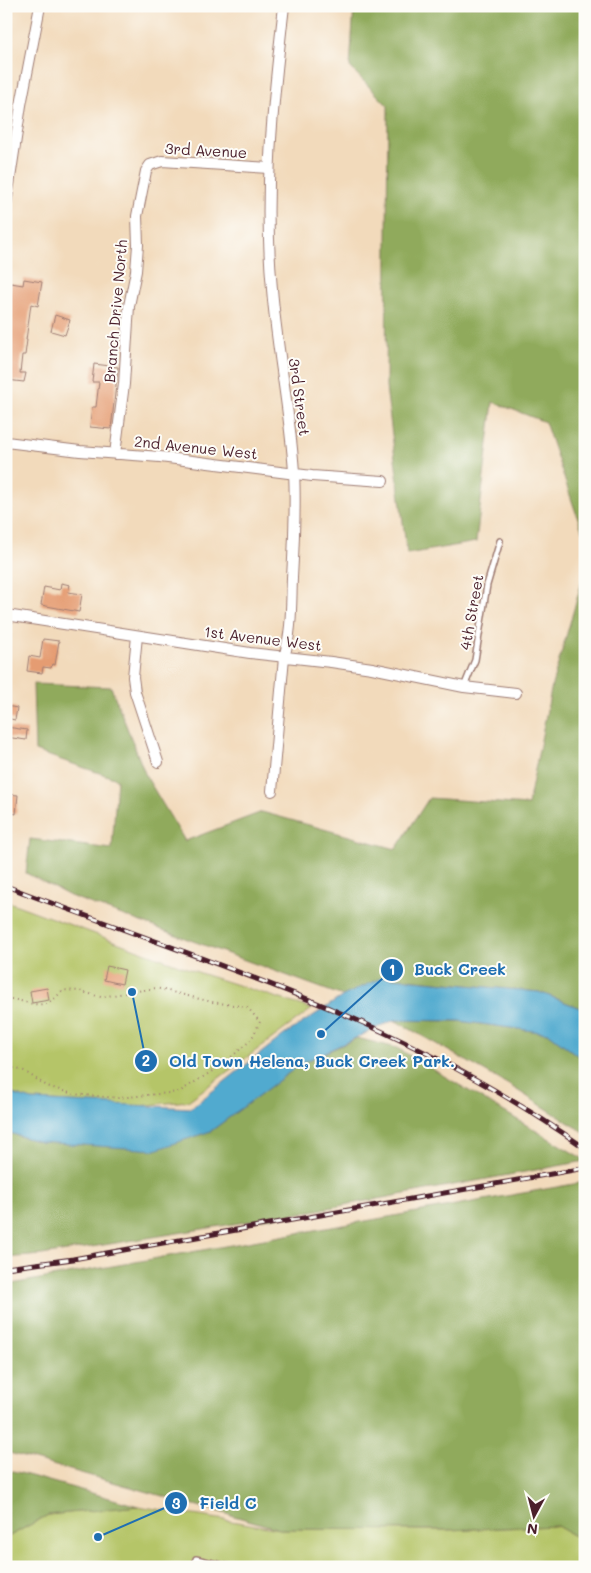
<svg xmlns="http://www.w3.org/2000/svg" width="591" height="1573" font-family="Mali,sans-serif">
<style>
.green{fill:#b5c568;stroke:#80724a}
.forest{fill:#90aa5c;stroke:#6d6444}
.water{fill:#51aacf;stroke:#4e647d}
.building{fill:#e59c72}
.lines{fill:none;stroke-linecap:round;stroke-linejoin:round}
.lane-casing{stroke:#9e7c73;stroke-width:8}
.street-casing{stroke:#9e7c73;stroke-width:12}
.path{stroke:#9e7c73;stroke-width:2;stroke-dasharray:1 4;stroke-linecap:butt}
.lane{stroke:#fff;stroke-width:5}
.street{stroke:#fff;stroke-width:10}
.rail-casing{stroke:#4a1f2b;stroke-width:5}
.rail{stroke:#fdfcf7;stroke-width:3;stroke-dasharray:9;stroke-linecap:butt}
.labels{text-anchor:middle;dominant-baseline:central;stroke-width:4;stroke-linejoin:round;paint-order:stroke}
.street-label{font-size:15px;fill:#4a1f2b;stroke:#fdfcf7}
.leader{fill:none;stroke:#1f6fb2;stroke-width:2}
.callout-dot{fill:#1f6fb2;stroke:#fdfcf7;stroke-width:2}
.mark-label{font-size:15px;text-anchor:middle;font-weight:bold;fill:#fff}
.callout-label{font-size:16px;text-anchor:middle;font-weight:bold;fill:#1f6fb2;stroke:#fdfcf7;stroke-width:4;stroke-linejoin:round;paint-order:stroke}
</style>
<rect width="100%" height="100%" fill="#fdfcf7"/>
<filter id="ink" filterUnits="userSpaceOnUse"><feTurbulence type="fractalNoise" baseFrequency=".02" numOctaves="2"/><feDisplacementMap in="SourceGraphic" scale="10" xChannelSelector="R" yChannelSelector="G"/><feConvolveMatrix kernelMatrix="1 2 1 2 8 2 1 2 1" color-interpolation-filters="sRGB"/></filter>
<filter id="wash" filterUnits="userSpaceOnUse"><feTurbulence type="fractalNoise" baseFrequency=".0096" numOctaves="4" result="noise"/><feDisplacementMap in="SourceGraphic" scale="20" xChannelSelector="R" yChannelSelector="G"/><feGaussianBlur stdDeviation="1.12" result="paint"/><feColorMatrix in="noise" values="0 0 0 0 0 0 0 0 0 0 0 0 0 0 0 0 0 1.4 0 .05"/><feComposite in="paint" operator="in"/></filter>
<g filter="url(#wash)">
<rect width="100%" height="100%" fill="#f2dabb"/>
<path class="green" d="M6 901 203 974 312 1009 188 1101 139 1106 32 1100 6 1092Z
M138 1506 280 1529 446 1530 557 1526 585 1542V1567H6V1538L48 1515Z"/>
<path class="forest" d="M354 6H585V539L545 422 493 402 476 542 407 554 386 387 388 106 350 67Z
M585 571V1010L539 992 384 977 343 996 70 896 26 873 30 839 112 849 117 779 35 751 33 684 111 687 146 776 185 841 262 812 396 849 429 798 528 805 552 685Z
M394 1020 459 1021 548 1033 585 1061V1133L509 1085Z
M357 1038 397 1048 585 1160V1161L295 1214 42 1255 6 1258V1132L40 1142 211 1131 302 1063Z
M585 1182V1542L557 1526 446 1530 280 1529 6 1452V1285Z
M13 1471 138 1506 48 1515 6 1538V1473Z"/>
<path class="water" d="M383 977 539 992 585 1010V1061L548 1033 459 1021 394 1020 302 1063 211 1131 155 1150 40 1142 6 1132V1092L32 1100 191 1108 284 1035 343 996Z"/>
<g id="blocks">
<path class="building" d="M24 279 42 282 38 306 31 304 26 340H27L25 355H22L20 373H26L24 382 6 380V306L9 292H10L11 283 23 285Z
M55 315 70 320 65 335 51 331Z
M94 364 118 367 111 429 90 427 92 407H96L99 382H92Z
M61 583 70 585 68 592 82 594 79 612 41 605 44 587 60 590Z
M43 639 59 641 55 665 52 664 51 668 43 667 42 673 27 671 29 656 40 658Z
M6 706 17 708 15 720 6 718Z
M6 727 27 730 26 740 6 737Z
M6 794 18 795 16 814 6 812Z
M107 966 125 970 122 984 104 980Z
M47 988 49 1000 32 1003 30 991Z"/>
</g>
</g>
<g filter="url(#ink)">
<use href="#blocks" fill-opacity="0" stroke="#9e7c73" stroke-width="1"/>
<g class="lines">
<defs>
<path id="lane" d="M464 687 475 660 487 585 500 541
M196 1559 230 1567"/>
<path id="street" d="M6 205 21 105 40 6
M6 442 80 451 160 457 312 476 383 481
M115 454 124 384 129 306 136 271 138 245 137 216 146 171 150 165 162 161 269 168
M6 615 250 653 331 662 372 668 464 687 516 693
M137 636 133 677 135 692 158 762
M272 791 284 657C292 632 291 604 292 578 294 543 296 508 294 472 290 411 277 350 272 289 263 194 273 100 284 6"/>
</defs>
<use href="#lane" class="lane-casing"/>
<use href="#street" class="street-casing"/>
<path class="path" d="M6 999C21 998 36 1010 51 1001 55 999 59 994 63 990L79 991 101 997 156 988 212 1002 247 1007 260 1022 251 1040 222 1065 179 1092 118 1098 73 1094 47 1086 24 1071 6 1066"/>
<use href="#lane" class="lane"/>
<use href="#street" class="street"/>
<defs>
<path id="rail" d="M6 886C116 928 228 965 336 1011 423 1048 508 1094 585 1148
M6 1268 73 1259 585 1168"/>
</defs>
<use href="#rail" class="rail-casing"/>
<use href="#rail" class="rail"/>
</g>
</g>
<g class="labels">
<g class="street-label">
<text transform="translate(206 150) rotate(3)">3rd Avenue</text>
<text transform="translate(115 311) rotate(-85)">Branch Drive North</text>
<text transform="translate(300 397) rotate(82)">3rd Street</text>
<text transform="translate(196 447) rotate(6)">2nd Avenue West</text>
<text transform="translate(471 612) rotate(-80)">4th Street</text>
<text transform="translate(263 638) rotate(7)">1st Avenue West</text>
</g>
</g>
<path class="leader" d="M321 1034L392 970M132 992L146 1061M98 1537L176 1503"/>
<g class="callout-dot">
<circle cx="321" cy="1034" r="5"/>
<circle cx="132" cy="992" r="5"/>
<circle cx="98" cy="1537" r="5"/>
<circle cx="392" cy="970" r="12"/>
<circle cx="146" cy="1061" r="12"/>
<circle cx="176" cy="1503" r="12"/>
</g>
<g class="mark-label">
<text x="392" y="975">1</text>
<text x="146" y="1066">2</text>
<text x="176" y="1509">3</text>
</g>
<g class="callout-label">
<text x="460" y="975">Buck Creek</text>
<text x="312" y="1067">Old Town Helena, Buck Creek Park.</text>
<text x="228" y="1509">Field C</text>
</g>
<rect width="591" height="1573" fill="none" stroke="#fdfcf7" stroke-width="25"/>
<g transform="translate(534 1516) rotate(187)" stroke="#fdfcf7" stroke-width="4" paint-order="stroke">
<path d="M0-4L9 19L0 12L-9 19Z" fill="#4a1f2b"/>
<text y="-8" font-size="14" font-weight="bold" text-anchor="middle" fill="#4a1f2b">N</text>
</g>
</svg>
